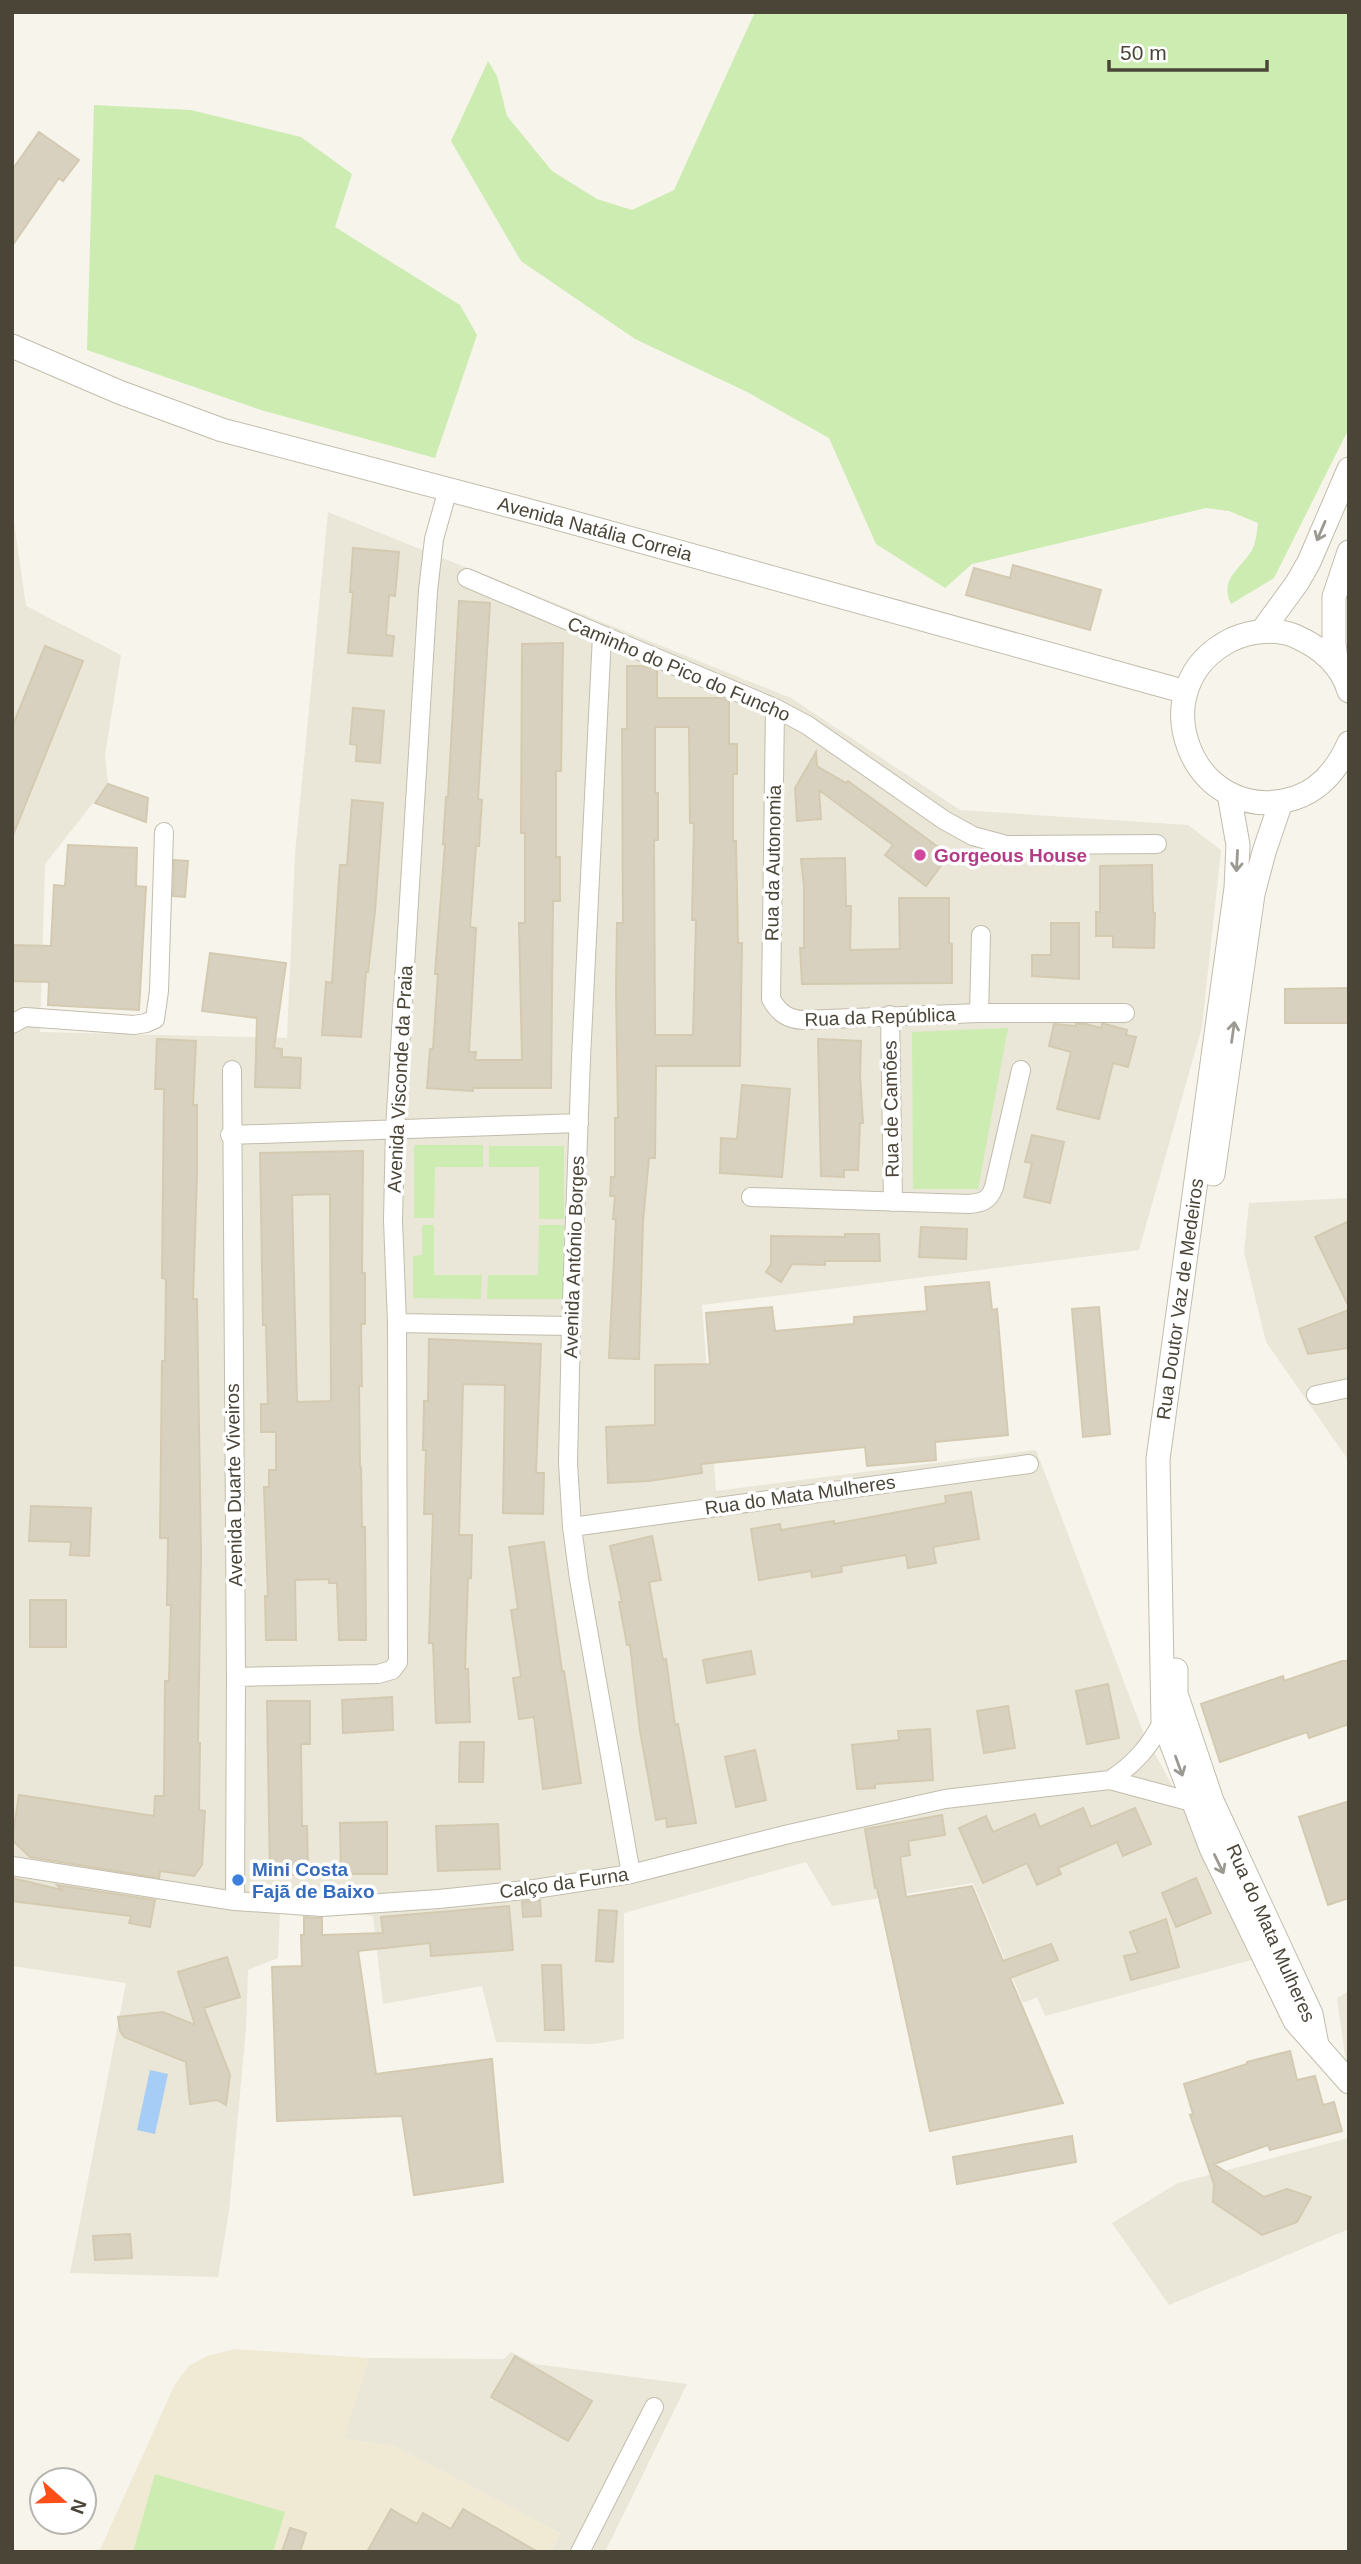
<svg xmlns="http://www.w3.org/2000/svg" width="1361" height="2564" font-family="Arial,sans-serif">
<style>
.residential{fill:#eae6d8}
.education{fill:#f0ead4}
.green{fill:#cdecb2}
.water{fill:#a5cdf5}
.building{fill:#d9d1bf;stroke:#d4cab2;stroke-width:2;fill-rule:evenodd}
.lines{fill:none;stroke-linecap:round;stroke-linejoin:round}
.minor-casing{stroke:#c2bdac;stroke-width:20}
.tertiary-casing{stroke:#c2bdac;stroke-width:25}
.minor{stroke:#fff;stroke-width:18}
.tertiary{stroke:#fff;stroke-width:23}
.oneway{stroke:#9c9992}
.hotel-dot{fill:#d1479c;stroke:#fff;stroke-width:2.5}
.shop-dot{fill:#3f7fe0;stroke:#fff;stroke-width:2.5}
.labels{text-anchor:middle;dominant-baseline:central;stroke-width:7;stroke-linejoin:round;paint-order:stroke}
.street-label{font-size:19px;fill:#4b4538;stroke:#fff}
.hotel-label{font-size:19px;font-weight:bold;fill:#b23c85;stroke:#fff;text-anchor:start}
.shop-label{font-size:19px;font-weight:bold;fill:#366cbe;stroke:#fff;text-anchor:start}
</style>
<rect width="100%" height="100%" fill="#f6f4eb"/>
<path class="residential" d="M12 509 26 606 121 655 105 755 108 784 45 864 40 1032 287 1038 295 854 328 512 791 698 960 810 1188 825 1221 850 1202 1027 1139 1250 702 1305 716 1491 1036 1450 1143 1732 1174 1789 1255 1959 1045 2016 1037 1997 1023 2003 973 1883 832 1906 806 1862 624 1913V2039L594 2044 496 2042 482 1986 383 2004 373 1916 280 1908 278 1958 248 1970 246 2029 229 2211 218 2277 70 2273 126 1983 12 1966Z
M1349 1198V1461L1266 1342 1244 1252 1249 1203Z
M1349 1991V2085L1337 1998Z
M1349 2138V2229L1169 2305 1112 2223 1178 2183Z
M511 2352 535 2364 687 2384 605 2552H550L560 2533 394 2446 343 2439 369 2358 504 2359Z"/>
<path class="education" d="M235 2349 369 2358 344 2439 394 2446 560 2533 550 2552H99L175 2384 189 2366 207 2356Z"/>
<path class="green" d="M755 12H1349V428L1274 578 1231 604C1219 579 1240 570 1252 550 1256 543 1257 531 1258 523L1229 511 1206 508 972 564 945 588 876 544 829 438 747 392 635 339 521 261 451 141 488 61 497 76 507 116 552 171 597 199 632 210 674 190Z
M94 105 191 110 301 137 352 174 335 227 460 305 477 335 435 458 261 410 87 350Z
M1008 1028 978 1189H913L912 1032Z
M414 1145H483V1167H435L434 1218H414Z
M489 1146H564V1219H539V1167H489Z
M422 1225H434V1275H482L481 1299 413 1298V1256L422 1255Z
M539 1225H564L563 1299H487L488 1275H538Z
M155 2474 285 2512 273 2552H133Z"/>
<path class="water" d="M150 2070 168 2074 155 2134 137 2130Z"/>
<path class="building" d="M39 132 79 160 63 181 59 178 12 246V170Z
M353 548 399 552 395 596 389 595 386 635 394 636 392 656 348 653 353 592H350Z
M1013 565 1101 590 1090 630 966 595 974 568 1010 578Z
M459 601 490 603 478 799 482 800 479 846H476L470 927 476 928 469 1052H476L475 1060H522L519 923H525V833H521L522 644 563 643 561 771H556V857H560V901H553L551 1088H473V1091L427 1088 430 1049H433L438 974H435L445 844H443L446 797H448Z
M45 646 83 661 13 835 12 727Z
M627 666H645L657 670V698H721L729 701V744H737V774H733V841H736L738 943H742L740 1066H656L655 1158H649L643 1221 639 1359 609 1358 616 1219H613L615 1196H610L611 1177H615V1118H618L616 989 617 923H623L622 729H627ZM655 727H689L690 823H694L692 920H696L693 1035H655L654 840H658V793H655Z
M353 708 384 711 380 763 356 761 357 745 350 744Z
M816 752 817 766 846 783 848 781 949 855 926 886 885 855 893 845 819 790 821 819 797 821 795 788Z
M108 784 148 798 146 822 95 803Z
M352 800 383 803 375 911 368 972H366L361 1037 322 1035 326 982 332 983 340 865H347Z
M68 845 137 848 136 886 146 887 139 1010 48 1005 49 982 12 981V945L51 946 54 885 65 886Z
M845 858 846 906H851L850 950 900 949 899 898H949V943L952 944V983L802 984 800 948H804V886L801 859Z
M174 860 188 861 185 897 173 896Z
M1152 865 1153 913H1155L1154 948 1113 947V936H1096V912H1100V866Z
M1051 923H1079V979L1032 976V955H1051Z
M210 953 286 963 274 1048 282 1049V1057L301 1058 300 1088 255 1087 257 1018 202 1011Z
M1349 988V1023H1285V989Z
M1054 1024 1076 1026V1024H1086L1101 1028 1102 1024H1105L1127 1030 1126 1035 1136 1037 1128 1067 1113 1063 1099 1119 1057 1109 1071 1052 1049 1046Z
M157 1039 196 1041 193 1105H197V1173L193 1299H197L201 1555 198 1743H200L199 1810 205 1811 202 1865 194 1876 160 1871 159 1878 30 1857 12 1840 19 1795 154 1816 155 1796H164L165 1681H169L171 1605H167L168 1538H160L162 1361H165L166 1279 162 1278 164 1089H155Z
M818 1039 861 1041 860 1075 863 1123H860L858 1170H844V1177L821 1176Z
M742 1085 790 1089 782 1177 720 1173 721 1138 737 1139Z
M1032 1135 1064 1142 1050 1203 1024 1197 1032 1163 1025 1162Z
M363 1151 362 1273H365V1324H361L362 1386H359L360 1467H361L362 1527H365L366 1640H339L337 1583H329V1579L295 1580 296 1640H266L265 1596H268L264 1487H269V1470H276V1432H261V1404H268L266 1325H263L260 1153ZM330 1194 331 1401 297 1402 292 1195Z
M1349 1221V1307L1315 1237Z
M921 1227 967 1229 966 1259 919 1257Z
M845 1234H879L880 1261H825V1265L792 1264 781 1282 766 1272 771 1264V1236L845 1237Z
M989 1282 992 1310 997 1309 1008 1435 935 1442 936 1460 867 1466 865 1447 701 1464 702 1473 649 1481 608 1483 606 1427 655 1425V1365L710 1364 706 1313 772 1307 775 1331 854 1324V1317L927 1311 925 1287Z
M1099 1307 1110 1434 1083 1437 1072 1309Z
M1349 1310V1348L1308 1354 1299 1329Z
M429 1339 541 1344 536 1473H544L543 1514 503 1513 505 1385 463 1384 459 1535H472L471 1578H468L465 1669H468L470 1722 436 1723 433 1643H429L433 1514H424L426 1450H423L424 1401H428Z
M971 1492 979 1539 933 1547 936 1563 908 1568 906 1555 841 1566 842 1572 812 1577 811 1571 759 1580 751 1529 780 1524 781 1530 834 1521V1524L946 1503 945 1496Z
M31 1506 91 1508 89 1556 70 1555 71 1542 29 1541Z
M652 1536 661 1580 649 1582 663 1660 666 1659 675 1725 678 1724 696 1823 667 1827 666 1818 656 1820 640 1731 630 1645H627L619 1602H622L610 1546Z
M544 1542 562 1671H564L581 1783 543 1789 534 1717 519 1719 513 1678 521 1677 511 1610 518 1609 509 1547Z
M30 1600H66V1647H30Z
M751 1651 755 1674 707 1683 703 1660Z
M1342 1661H1349V1724L1309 1738 1307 1732 1220 1762 1201 1704 1283 1676 1284 1681Z
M1108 1684 1119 1738 1087 1744 1076 1691Z
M392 1697 393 1730 343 1733 342 1700Z
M267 1701H310V1744H301L302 1826H307L308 1875H270Z
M1008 1706 1015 1748 984 1753 977 1711Z
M930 1729 933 1780 875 1784V1788L857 1789 852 1745 899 1740 898 1731Z
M460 1742H484L483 1782H459Z
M755 1750 766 1800 736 1807 725 1757Z
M1349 1801V1898L1328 1905 1299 1817Z
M1083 1808 1091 1827 1135 1808 1151 1844 1123 1856 1117 1842 1058 1868 1061 1874 1037 1885 1027 1863 983 1883 959 1828 986 1816 993 1832 1035 1814 1040 1827Z
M942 1815 945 1835 908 1841 910 1855 900 1857 906 1897 972 1886 1003 1961 1051 1944 1058 1960 1010 1978 1063 2103 930 2131 877 1888H875L865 1829Z
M387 1822V1874H341L340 1823Z
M498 1824 500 1869 438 1871 436 1826Z
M12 1878 62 1890 57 1885 155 1900 150 1927 129 1923 131 1916 12 1901Z
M1196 1878 1211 1913 1176 1927 1162 1893Z
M540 1900 541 1916 523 1917 522 1902Z
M509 1906 513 1950 431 1956 430 1943 358 1951 376 2074 492 2059 503 2182 414 2195 402 2116 277 2121 272 1967 302 1966 301 1935H304V1917L322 1918V1935L383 1933 381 1917Z
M599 1910 617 1911 613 1962 596 1961Z
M1166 1919 1179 1967 1131 1980 1124 1956 1138 1953 1130 1932Z
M227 1957 240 1997 204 2008 230 2075 226 2105 217 2100 190 2104 186 2062 124 2037 120 2031 118 2017 163 2012 195 2025 178 1972Z
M542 1965H561L564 2030H545Z
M1290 2051 1297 2080 1315 2076 1323 2105 1334 2102 1342 2131 1270 2150 1268 2145 1214 2164 1264 2197 1287 2189 1311 2197 1297 2222 1262 2235 1213 2202 1214 2184 1190 2115 1193 2114 1184 2084 1247 2064V2062Z
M1072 2136 1076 2162 957 2184 953 2157Z
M130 2234 132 2258 95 2260 93 2236Z
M515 2356 592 2401 568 2441 491 2397Z
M391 2509 417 2524 423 2513 451 2529 463 2509 538 2552H367Z
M290 2528 306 2533 300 2552H282Z"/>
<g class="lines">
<defs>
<path id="minor" d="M467 578 775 708 807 725 944 820 973 836 1006 845 1157 844
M602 636 581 1058 571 1326 568 1463 572 1527 579 1579 631 1874
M775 708 771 999C779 1013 787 1019 803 1020L979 1013H1125
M979 1013 981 935
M890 1015 893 1202
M12 1024 25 1017 134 1025 146 1023 155 1019 159 991 164 832
M232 1070 236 1677 235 1901
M230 1135 579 1123
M751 1197 968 1204C982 1203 989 1201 994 1187L1021 1070
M397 1323 571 1326
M1316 1395 1349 1388
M572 1527 1029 1464
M236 1677 378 1674 392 1670 398 1662 397 1323 393 1220 395 1129 428 591 434 539 448 489
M1110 1780C1135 1764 1149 1747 1163 1721
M12 1866 235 1901 322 1907 439 1899 535 1889 631 1874 789 1834 945 1799 1030 1789 1110 1780 1192 1802
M580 2552 654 2407"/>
<path id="tertiary" d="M12 346 119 392 222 430 549 516 1186 692
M1262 631 1297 583 1309 562 1349 469
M1337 666 1334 644V597L1349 552
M1349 691C1341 664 1320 647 1295 636 1276 628 1251 631 1233 639 1136 685 1192 830 1295 798 1322 789 1338 768 1349 743
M1229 794 1238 845 1236 888 1158 1459 1163 1721 1211 1848 1295 2021 1349 2082
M1213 1174 1253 894 1264 852 1281 802
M1176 1670V1694L1212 1801 1311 2014 1317 2045"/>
</defs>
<use href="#minor" class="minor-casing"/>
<use href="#tertiary" class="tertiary-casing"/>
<use href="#minor" class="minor"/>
<use href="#tertiary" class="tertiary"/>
</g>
<defs><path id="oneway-shaft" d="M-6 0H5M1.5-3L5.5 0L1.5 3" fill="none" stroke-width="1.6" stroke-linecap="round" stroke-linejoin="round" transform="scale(1.75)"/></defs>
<g class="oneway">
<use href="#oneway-shaft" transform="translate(1321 531) rotate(113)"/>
<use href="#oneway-shaft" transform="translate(1237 861) rotate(93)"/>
<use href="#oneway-shaft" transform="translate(1233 1032) rotate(-82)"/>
<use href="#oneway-shaft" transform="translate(1179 1766) rotate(70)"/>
<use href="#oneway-shaft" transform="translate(1219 1864) rotate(64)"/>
</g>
<circle class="hotel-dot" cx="920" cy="855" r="7"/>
<circle class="shop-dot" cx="238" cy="1880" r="7"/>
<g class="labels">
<g class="street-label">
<text transform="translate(595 529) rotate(15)">Avenida Natália Correia</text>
<text transform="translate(679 669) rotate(23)">Caminho do Pico do Funcho</text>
<text transform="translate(773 863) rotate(-89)">Rua da Autonomia</text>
<text transform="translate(880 1017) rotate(-2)">Rua da República</text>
<text transform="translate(400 1079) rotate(-87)">Avenida Visconde da Praia</text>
<text transform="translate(891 1109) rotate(-91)">Rua de Camões</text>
<text transform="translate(574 1257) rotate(-88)">Avenida António Borges</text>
<text transform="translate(1180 1299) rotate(-82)">Rua Doutor Vaz de Medeiros</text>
<text transform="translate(234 1485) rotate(-91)">Avenida Duarte Viveiros</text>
<text transform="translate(800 1495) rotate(-8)">Rua do Mata Mulheres</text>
<text transform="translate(564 1883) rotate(-8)">Calço da Furna</text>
<text transform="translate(1271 1933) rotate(66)">Rua do Mata Mulheres</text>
</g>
<g class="hotel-label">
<text x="934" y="855">Gorgeous House</text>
</g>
<g class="shop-label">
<text x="252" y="1869">Mini Costa<tspan x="252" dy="22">Fajã de Baixo</tspan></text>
</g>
</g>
<rect width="1361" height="2564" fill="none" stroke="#4b4538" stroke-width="28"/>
<g transform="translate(63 2501) rotate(110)"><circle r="33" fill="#ffffff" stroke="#b7b5af" stroke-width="2"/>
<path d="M0-5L12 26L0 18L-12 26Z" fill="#ff4f19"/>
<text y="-10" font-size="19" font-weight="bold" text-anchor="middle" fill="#4b4538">N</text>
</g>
<path d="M1109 60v10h158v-10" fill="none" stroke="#4b4538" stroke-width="3.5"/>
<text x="1120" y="60" font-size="21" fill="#4b4538" stroke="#ffffff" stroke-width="5" paint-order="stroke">50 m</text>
</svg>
